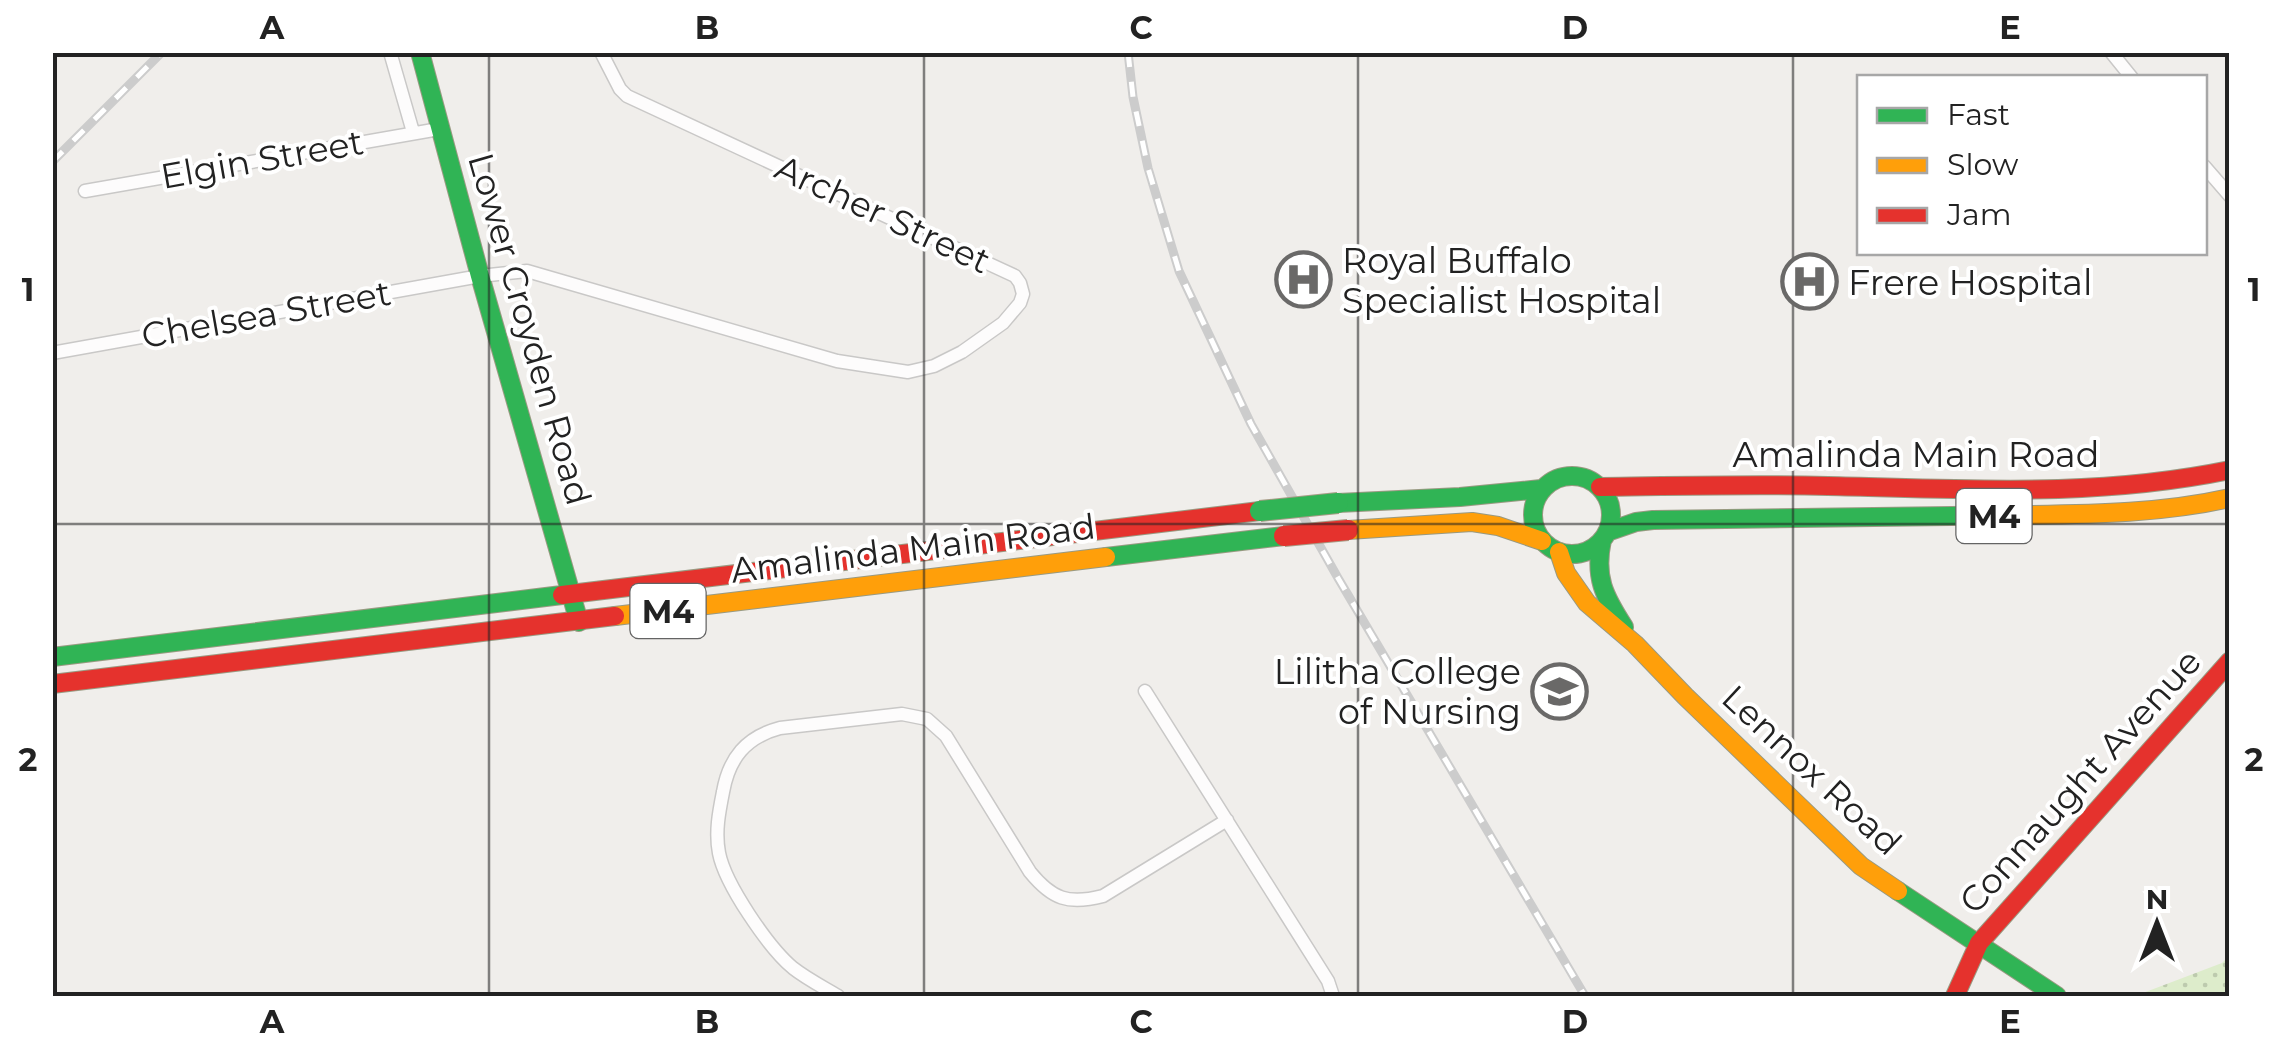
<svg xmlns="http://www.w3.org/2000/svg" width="2282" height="1049" font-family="Montserrat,sans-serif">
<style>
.grass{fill:url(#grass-dots)}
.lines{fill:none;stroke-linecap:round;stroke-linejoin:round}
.street-casing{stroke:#c9c8c7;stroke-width:15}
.fast-casing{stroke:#999a82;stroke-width:20}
.slow-casing{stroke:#999a82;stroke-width:20}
.jam-casing{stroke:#999a82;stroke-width:20}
.street{stroke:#fdfcfc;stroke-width:12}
.fast{stroke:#30b455;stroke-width:18}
.slow{stroke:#ff9f0a;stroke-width:18}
.jam{stroke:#e5322d;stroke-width:18}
.rail-casing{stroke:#ccc;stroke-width:9}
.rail{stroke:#fff;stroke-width:5;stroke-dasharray:15;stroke-linecap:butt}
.fast-bridge-casing{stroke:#a79c86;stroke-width:22;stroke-linecap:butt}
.jam-bridge-casing{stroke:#a79c86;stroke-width:22;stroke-linecap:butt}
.fast-bridge{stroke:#30b455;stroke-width:20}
.jam-bridge{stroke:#e5322d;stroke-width:20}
.grid{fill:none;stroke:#222;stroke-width:2.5;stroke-opacity:0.55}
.labels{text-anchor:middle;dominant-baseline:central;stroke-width:8;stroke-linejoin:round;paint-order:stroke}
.shield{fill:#fff;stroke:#646464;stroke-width:2.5}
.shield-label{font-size:32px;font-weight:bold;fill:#222}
.street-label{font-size:35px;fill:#222;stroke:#fff}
.poi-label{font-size:35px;fill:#222;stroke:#fff;text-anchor:start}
.neatline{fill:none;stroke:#222;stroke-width:4}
.grid-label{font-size:32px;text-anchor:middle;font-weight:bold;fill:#222}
</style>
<defs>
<pattern id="grass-dots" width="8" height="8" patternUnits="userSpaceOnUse" patternTransform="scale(2.5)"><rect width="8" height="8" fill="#ddeccb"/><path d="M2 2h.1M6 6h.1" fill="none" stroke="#bdcaae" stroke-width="1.8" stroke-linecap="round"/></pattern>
</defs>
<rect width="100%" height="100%" fill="#f0eeeb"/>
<path class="grass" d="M2229 956V996H2135L2222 963Z"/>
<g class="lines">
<defs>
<path id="street" d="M390 52 413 132
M2111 52 2132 78
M2204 166 2230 196
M85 191 439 129
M52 353 480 276 527 271 837 361 908 372 934 366 962 352 1003 323 1020 303 1023 294 1020 283 1015 276 627 96 620 89 601 52
M1145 691 1328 981 1333 996
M838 996C823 987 807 979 793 968 768 947 725 884 719 853 715 832 719 812 723 792 729 758 746 737 780 728L902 714 927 719 946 736 1030 872C1052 899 1068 905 1103 896L1227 820"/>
<path id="fast" d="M420 52 480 276 579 622
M1533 515a39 39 0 1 1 78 0a39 39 0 1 1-78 0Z
M1338 503 1460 497 1541 489
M1607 532 1636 522 1653 520 2028 515
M1602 540C1594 577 1604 596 1624 627
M1106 557 1284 536
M52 657 562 595
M1898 891 2057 996"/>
<path id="slow" d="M2028 515C2096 514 2163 513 2230 498
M1348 530 1472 522 1498 526 1542 541
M1559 552 1566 573 1587 603 1635 644 1685 696 1861 866 1898 891
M615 616 1106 557"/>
<path id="jam" d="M1600 487C1676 486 1752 484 1828 486 1966 489 2094 498 2230 470
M562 595 1260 511
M52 684 615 616
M1955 996 1979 943 2230 661"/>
</defs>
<use href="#street" class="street-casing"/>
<use href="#fast" class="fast-casing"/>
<use href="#slow" class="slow-casing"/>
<use href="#jam" class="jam-casing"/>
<use href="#street" class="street"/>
<use href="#fast" class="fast"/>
<use href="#slow" class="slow"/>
<use href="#jam" class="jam"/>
<defs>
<path id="rail" d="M1128 52 1133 97 1148 168 1179 271 1251 424 1338 578 1585 996
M52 162 162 52"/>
</defs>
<use href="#rail" class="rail-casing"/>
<use href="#rail" class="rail"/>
<defs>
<path id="fast-bridge" d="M1260 511 1338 503"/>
<path id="jam-bridge" d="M1284 536 1348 530"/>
</defs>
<use href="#fast-bridge" class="fast-bridge-casing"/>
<use href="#jam-bridge" class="jam-bridge-casing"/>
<use href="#fast-bridge" class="fast-bridge"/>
<use href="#jam-bridge" class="jam-bridge"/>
</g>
<path class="grid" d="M489 52V996M924 52V996M1358 52V996M1793 52V996M52 524H2230"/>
<defs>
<symbol id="hospital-ring" viewBox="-11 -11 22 22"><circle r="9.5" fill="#fff" stroke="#6a6968" stroke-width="1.5"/><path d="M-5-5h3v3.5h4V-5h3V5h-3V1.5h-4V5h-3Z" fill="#6a6968"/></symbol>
<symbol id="university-ring" viewBox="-11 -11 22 22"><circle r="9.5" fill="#fff" stroke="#6a6968" stroke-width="1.5"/><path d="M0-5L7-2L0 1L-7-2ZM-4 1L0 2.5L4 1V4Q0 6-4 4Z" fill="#6a6968"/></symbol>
</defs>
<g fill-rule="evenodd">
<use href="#hospital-ring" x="1272" y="248" width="63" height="63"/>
<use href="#hospital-ring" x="1778" y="250" width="63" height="63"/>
<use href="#university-ring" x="1528" y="660" width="63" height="63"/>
</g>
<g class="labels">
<g class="shield">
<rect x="1956.5" y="489" width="75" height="54" rx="8"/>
<rect x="630.5" y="584" width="75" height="54" rx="8"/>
</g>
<g class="shield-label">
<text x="1994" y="516">M4</text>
<text x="668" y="611">M4</text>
</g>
<g class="street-label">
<text transform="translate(262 159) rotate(-10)">Elgin Street</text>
<text transform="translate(883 214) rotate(25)">Archer Street</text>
<text transform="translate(266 314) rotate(-10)">Chelsea Street</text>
<text transform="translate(530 329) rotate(74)">Lower Croyden Road</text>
<text x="1916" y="454">Amalinda Main Road</text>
<text transform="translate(913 548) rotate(-7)">Amalinda Main Road</text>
<text transform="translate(1812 770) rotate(43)">Lennox Road</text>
<text transform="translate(2080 781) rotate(-48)">Connaught Avenue</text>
</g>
<g class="poi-label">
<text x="1342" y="260">Royal Buffalo<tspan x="1342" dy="40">Specialist Hospital</tspan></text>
<text x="1848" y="282">Frere Hospital</text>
<text x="1521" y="671" text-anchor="end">Lilitha College<tspan x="1521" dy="40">of Nursing</tspan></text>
</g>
</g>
<rect width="2282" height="1049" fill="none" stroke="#ffffff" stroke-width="110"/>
<rect x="1857" y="75" width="350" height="180" fill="#ffffff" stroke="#a7a7a7" stroke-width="2.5"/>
<rect x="1877" y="108" width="50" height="15" fill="#30b455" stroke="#a7a7a7" stroke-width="2.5"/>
<text x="1947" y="125" font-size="30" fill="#222222">Fast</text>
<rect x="1877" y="158" width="50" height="15" fill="#ff9f0a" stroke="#a7a7a7" stroke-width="2.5"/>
<text x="1947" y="175" font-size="30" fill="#222222">Slow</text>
<rect x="1877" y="208" width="50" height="15" fill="#e5322d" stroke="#a7a7a7" stroke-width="2.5"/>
<text x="1947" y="225" font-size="30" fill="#222222">Jam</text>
<g transform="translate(2157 924)" stroke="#ffffff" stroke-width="8" paint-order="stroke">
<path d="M0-8L18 38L0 25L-18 38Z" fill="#222222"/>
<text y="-15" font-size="28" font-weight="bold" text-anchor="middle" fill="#222222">N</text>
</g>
<rect x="55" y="55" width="2172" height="939" class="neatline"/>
<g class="grid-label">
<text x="272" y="39">A</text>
<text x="707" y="39">B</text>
<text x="1141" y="39">C</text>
<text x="1575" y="39">D</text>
<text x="2010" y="39">E</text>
<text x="28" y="301">1</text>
<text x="2254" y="301">1</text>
<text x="28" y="771">2</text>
<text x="2254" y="771">2</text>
<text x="272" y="1033">A</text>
<text x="707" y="1033">B</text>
<text x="1141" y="1033">C</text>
<text x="1575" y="1033">D</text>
<text x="2010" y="1033">E</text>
</g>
</svg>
